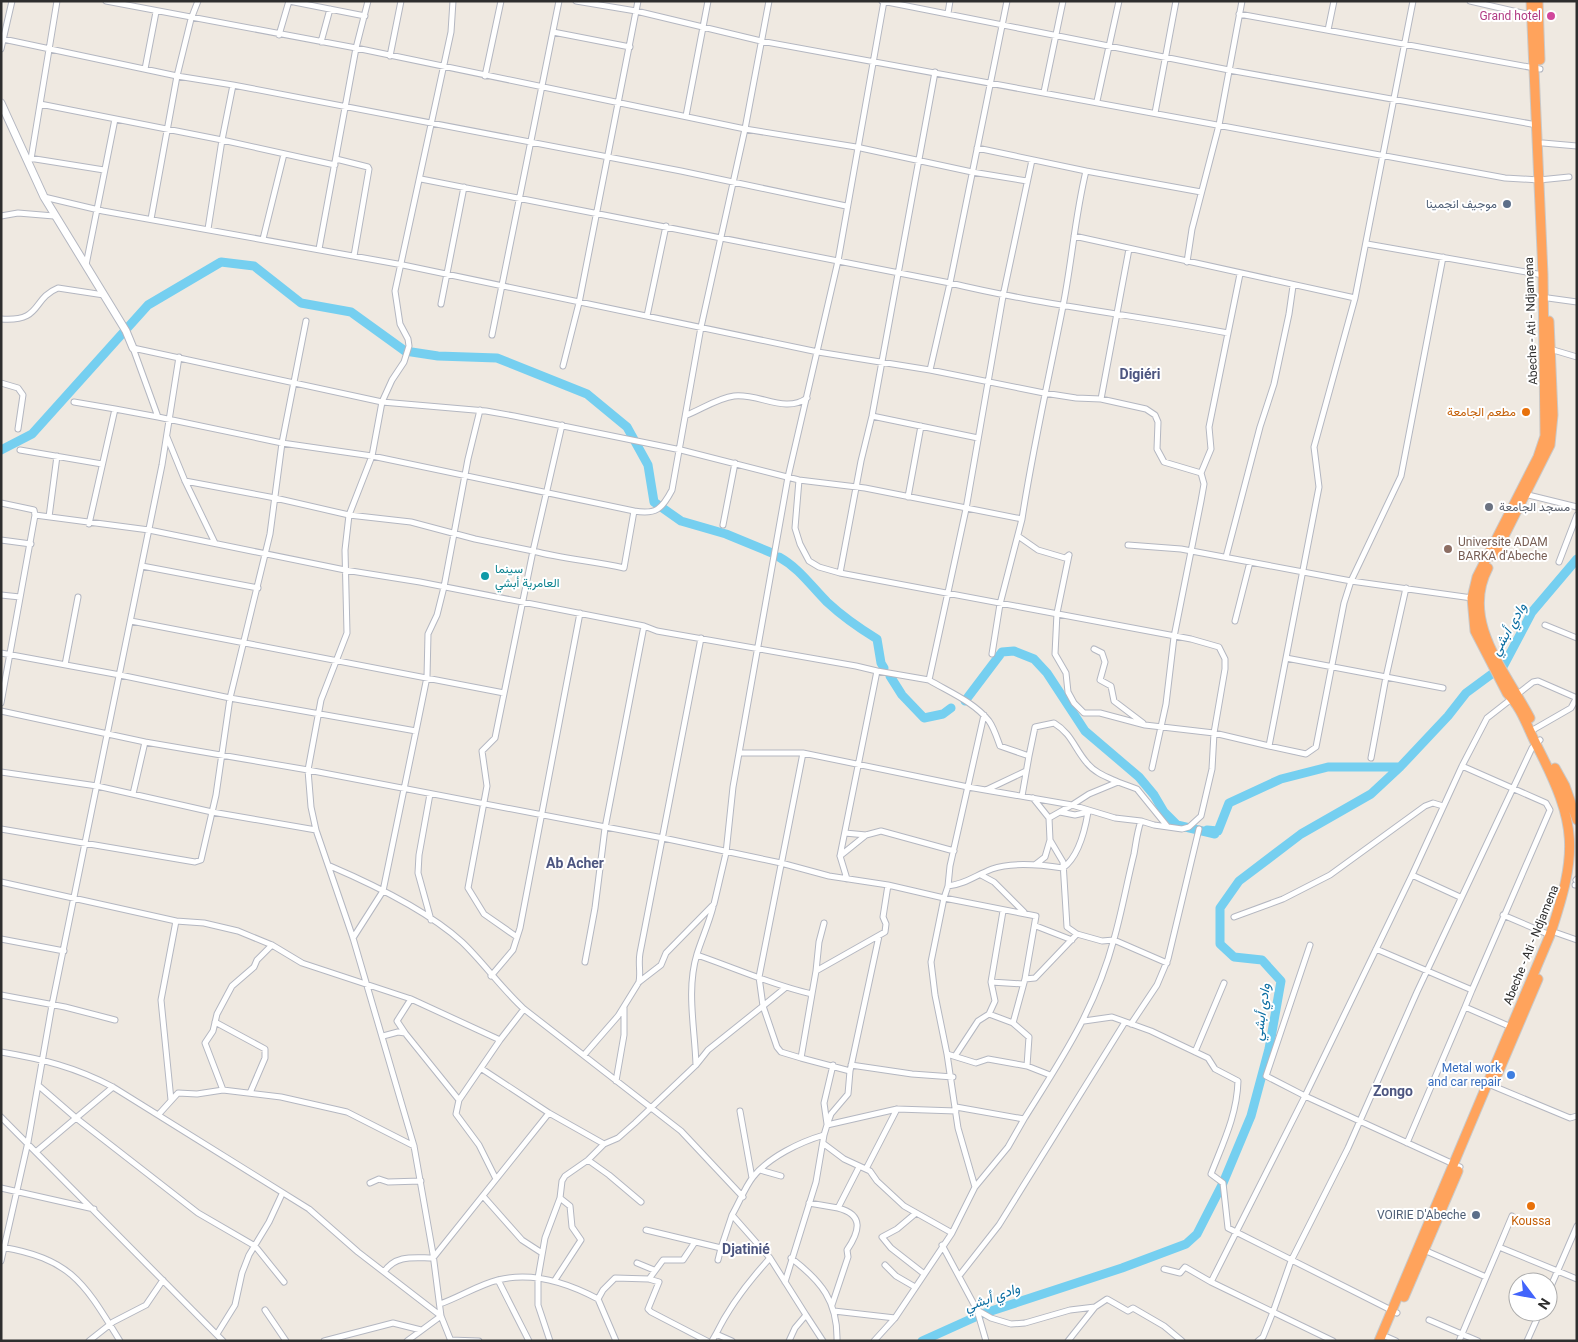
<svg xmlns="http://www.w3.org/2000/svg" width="1578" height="1342" font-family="Roboto,Vazirmatn,sans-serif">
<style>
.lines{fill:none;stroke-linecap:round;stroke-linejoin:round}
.river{stroke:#75cff0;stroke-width:9}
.street-casing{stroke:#b4b7c1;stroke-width:7}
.secondary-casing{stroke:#b4b7c1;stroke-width:9}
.highway-casing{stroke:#c9c9c9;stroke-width:11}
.street{stroke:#fff;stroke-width:5}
.secondary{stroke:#fff;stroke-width:7}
.highway{stroke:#ffa35c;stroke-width:9}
.hotel-dot{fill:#d1479c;stroke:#fff;stroke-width:2}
.service-dot{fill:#5c6f8a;stroke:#fff;stroke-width:2}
.food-dot{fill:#e8710a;stroke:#fff;stroke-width:2}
.worship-dot{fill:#6b7280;stroke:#fff;stroke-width:2}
.education-dot{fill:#8d6e63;stroke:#fff;stroke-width:2}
.culture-dot{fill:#0f9aa8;stroke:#fff;stroke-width:2}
.shop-dot{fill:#3f7fe0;stroke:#fff;stroke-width:2}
.labels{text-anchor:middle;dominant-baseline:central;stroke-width:4;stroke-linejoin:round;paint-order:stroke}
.hotel-label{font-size:12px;fill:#b23c85;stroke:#fff;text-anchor:end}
.service-label{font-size:12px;fill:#4e5e75;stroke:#fff;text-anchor:end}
.street-label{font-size:12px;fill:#2e2e2e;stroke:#fff}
.food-label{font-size:12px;fill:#c56008;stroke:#fff;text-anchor:end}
.worship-label{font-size:12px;fill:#5b616d;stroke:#fff;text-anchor:start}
.education-label{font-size:12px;fill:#785e54;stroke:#fff;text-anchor:start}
.culture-label{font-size:12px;fill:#0d838f;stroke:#fff;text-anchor:start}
.shop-label{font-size:12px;fill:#366cbe;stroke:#fff;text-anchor:end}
.neighbourhood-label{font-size:14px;font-weight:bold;fill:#4d5680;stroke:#fff}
.water-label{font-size:14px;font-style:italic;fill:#0d6fa3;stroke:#fff}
</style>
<rect width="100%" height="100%" fill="#efe9e1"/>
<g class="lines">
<path class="river" d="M1 450 32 434 148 305 221 262 254 266 301 303 351 312 405 351 438 356 497 358 587 394 627 427 648 465 654 502 681 521 726 534 772 553
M779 557C799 568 811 586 827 602 842 616 859 628 877 639L881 663 884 668
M890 676 902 695 924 718 943 714 951 708
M965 701 1002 652 1014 651 1034 659 1047 673 1085 731 1139 777 1154 795 1164 812 1177 825 1215 834
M1207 830 1218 831 1229 803 1281 779 1328 767H1400
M922 1341 982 1314 1122 1268 1186 1244 1197 1234 1223 1183 1251 1116 1269 1049 1281 981 1262 960 1234 957 1220 944V908L1239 881 1301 834 1371 794 1400 767 1448 716 1466 693 1504 665 1532 612 1577 559"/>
<defs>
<path id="street" d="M106 1 356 48 745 129 769 1
M198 1 191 19 177 76 233 85 222 140 335 165
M576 1 636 11 761 41 1505 178 1539 180 1569 177
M882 1 1229 70 1537 125
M1470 1 1531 15
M948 13 950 1
M1239 14 1540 69
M1328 30 1334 1
M553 32 630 47
M279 35 289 1 365 16
M3 39 177 76 151 219
M321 42 330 9
M1 49 12 1
M390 56 401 1
M145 69 156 12
M485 76 501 1
M233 85 681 171 846 206
M1044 92 1063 1
M1097 101 1119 1
M40 104 222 140 208 229
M1155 113 1176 1
M686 116 708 1
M1543 143 1577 146
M977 148 1086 171
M29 158 104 170
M31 159 57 1
M336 159 368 167 369 169 354 256
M421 179 950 283C1041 305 1135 315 1228 333
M44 197 103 211 403 265 818 352 930 370 1044 393 1076 398 1101 399 1146 409 1155 415 1158 422 1157 449 1164 462 1201 473
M1 216 18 213 54 216
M1074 236 1355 298 1413 1
M263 239 284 154
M1367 244 1543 275
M319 249 356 48 368 1
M1187 262 1192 229 1219 125 1242 1
M86 265 115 119
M1548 298 1577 302
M441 304 464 187
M647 316 666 226
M1 319C43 322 31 299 58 288L104 295
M306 321 282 443 270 534 230 698 416 731 427 677 428 634 437 615 444 587 468 459 480 410
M492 335 559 1
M133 348 382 402 486 411 514 416 681 450 799 480 865 488 1022 519C1033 447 1049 377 1063 306 1072 261 1075 216 1086 171L1201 192
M133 348 158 417 282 443 372 456 634 511
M1550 349 1577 357
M563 366 579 303 638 1
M930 370 950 283 1007 1
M1 383 18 388 23 395 18 429
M1101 399 1129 249
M74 402 115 409
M687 415C702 409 718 398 734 396 759 393 785 414 807 398
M872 416 978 438
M167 437 185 481 215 543
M20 450 102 464
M799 480 795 528 800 544 809 561 819 567 840 573 1191 639 1219 647 1225 659V669L1214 733 1212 769 1201 816 1189 827 1182 829 1154 825 1141 821C1137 832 1136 843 1134 854 1127 882 1122 911 1114 939 1095 1010 1062 1058 1024 1119
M185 481 275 498 349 515 411 522 475 539 533 551 562 425
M1524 494 1577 507
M908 497 921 426
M1 503 34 510 35 515
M49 517 57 456
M89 524 115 409 158 417
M723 525 735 463
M1018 536 1038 550 1065 558 1069 555
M1 540 31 544
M1128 545 1181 549 1351 581 1472 598
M1069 555 1057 613 1055 654 1066 673 1068 692 1074 703 1084 713H1100L1145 725 1214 733 1269 746 1319 487 1314 447 1355 298
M1226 557 1260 427 1274 384 1289 314 1293 286
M1559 562 1577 515
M142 566 258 588
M840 573 861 461 872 416 935 72
M1 595 20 597
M131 621 504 693
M1235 621 1250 562
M1545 625 1577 638
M1094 649 1102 653 1105 662 1100 680 1111 686 1114 701 1143 723
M1 653 120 675 230 698 216 795 201 860 195 862 1 829
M992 654 1000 604 1022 519
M1286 658 1386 677 1406 588
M65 665 78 597
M877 671 929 680
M1 703 35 515 149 530 345 570 420 582 644 626 657 631 856 666 877 671 840 856 847 879
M1 711 145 742 308 770 663 838 781 863 829 876 888 885 944 898 948 886 950 866 984 715
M1531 731 1571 708 1577 697
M1269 746 1306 754 1316 747 1344 603 1351 581 1401 476 1443 257
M740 753H803L968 787 1072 805 1089 794 1118 782 1137 789 1167 826
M1029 756 1035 727 1054 723C1072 734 1074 748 1087 763 1095 773 1107 777 1118 782
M1371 758 1386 677 1443 688
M1462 766 1487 718 1533 682 1538 681 1577 698
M1152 768 1166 704 1174 637 1201 501 1204 484 1201 473 1211 449 1209 427 1240 274
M1 772 97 786 212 812 316 830
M986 790 1026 771
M133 794 145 742
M430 794 419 855 418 873 431 920
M1022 796 1029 756 1000 746C997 738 994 728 989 721 974 702 949 692 929 680L966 509 1003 296 1032 160
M1033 798 1049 818 1050 840 1063 862 1067 927 1077 934 1102 941 1114 940 1167 963
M1049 818 1072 805 1115 818 1141 821
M845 833 866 835 881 831 954 851
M840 856 866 835
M1036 864 1045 857 1050 840
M330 866C372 884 428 911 462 942 484 963 501 988 524 1009L681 1131 743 1197
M981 875 994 882 1024 912
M1412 875 1460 897
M1576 880 1577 879
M1 882 176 921
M1575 885H1577
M948 886C966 884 976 875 992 869 1011 862 1043 865 1063 868 1078 857 1085 830 1088 812L1075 815 1060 812
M1503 915 1550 935
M1234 917 1283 899 1330 875 1425 806 1433 803 1443 806
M1036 926 1072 940
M1557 933 1577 940
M517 937 484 914 468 888 487 786 482 751 495 738 533 551C563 559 594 561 624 568L634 511C656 515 662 509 672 490L701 327 745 129 856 147 972 172 1027 181
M353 938 383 891 416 731
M1 939 64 951
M1376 949 1472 990 1465 1007 1511 1027
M697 955C735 968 772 985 812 994L816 971 885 932 886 924 883 917 888 885
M585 962 595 908 605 828 644 626
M816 971 819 942 824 923
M491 976 513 950 520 928 580 613
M1025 979 1035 978 1077 934
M639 982C641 972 638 964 640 953L701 638
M991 982 1023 984
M785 988 763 1006 777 1047 781 1052 801 1058
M812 994 801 1058 850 1071
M1 995 65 1007 115 1020
M989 1014 1013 1023
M1084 1021 1112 1017 1151 1031 1208 1058 1215 1069 1238 1081C1237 1115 1223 1143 1211 1174L1223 1183 1228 1228 1397 1313
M215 1022 265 1049V1058L250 1093
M1131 1024 1157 985 1168 959 1199 829
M405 1033 397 1021 411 999
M383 1036 398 1032 405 1033 459 1100 456 1114 479 1145 496 1179
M1 1052C42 1059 75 1067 113 1087L309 1209 358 1252 441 1316
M1195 1052 1224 983
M947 1054 958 1128 975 1187
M584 1055 618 1016 639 982 661 965 666 953 714 904 726 853 733 787 788 477 838 261 884 1
M955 1056 978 1021 989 1014 995 1001 991 982 1003 911
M696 1065C695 1029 686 990 697 954 702 938 709 923 713 907
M851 1065 912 1074 953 1077
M1027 1066 1029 1037 1013 1023 1025 979 1036 916 944 898 931 962 935 995 947 1054 976 1063 988 1059 1027 1066 1050 1075
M482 1069 549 1113 604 1144 618 1138 635 1123 696 1065 708 1050 763 1006 759 977 803 753
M616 1081 624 1035V1008
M1493 1086 1570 1118 1577 1116
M113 1087 76 1118 198 1213 255 1246 284 1282
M223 1090 205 1043 213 1031 217 1014 232 986 254 967 257 960 272 945
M171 1100 161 1000 176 921 204 923 238 931 272 945 302 963 411 999 500 1040 524 1009
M459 1100 500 1040
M740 1111 752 1178
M159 1114 178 1093 197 1094 223 1090 281 1097 347 1112 414 1146
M1 1117 223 1341
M827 1124 824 1103 833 1065
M827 1125 831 1114 848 1094 850 1071 879 936
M1407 1143 1465 1007
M824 1144 844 1159 870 1171 877 1181 904 1206 952 1233
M37 1151 76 1118 39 1086
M588 1160 609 1175 641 1202
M1460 1167 1305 1096 1412 875 1462 766 1546 803 1550 810 1472 990
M866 1169 897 1109
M760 1170 781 1176
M370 1183 379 1179 388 1182 421 1181
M1 1188 94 1209
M483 1196 522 1240 542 1253
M809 1203 838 1208 859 1167
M916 1213 897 1229 882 1237 891 1248 923 1273
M732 1215C739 1203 745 1187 753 1177 769 1157 800 1142 824 1135L827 1125 897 1109 956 1111
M646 1230 721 1248 732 1215 770 1258
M942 1245 977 1310 986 1341
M1 1247C72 1259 84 1283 120 1341
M1499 1247 1512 1216
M1424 1250 1486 1277
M791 1258C821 1281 838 1301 837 1341
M718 1260 721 1248
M1 1261 28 1142 52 1005 162 465 179 357
M637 1263 654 1270
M885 1265 896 1276 915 1287
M1164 1269 1180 1273 1185 1267 1211 1282
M384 1272C396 1254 415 1258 433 1258L549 1113
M959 1276 999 1225 1125 1022
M649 1279 663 1260H683L695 1242
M498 1280 529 1341
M555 1280 581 1240 572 1227 570 1206 560 1198
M785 1282 816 1182 824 1135
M1548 1293 1577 1226
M598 1299 603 1290 615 1278 649 1279 659 1282 648 1309 651 1312 707 1341
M440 1304C460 1297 478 1285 498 1280 533 1271 568 1283 598 1299L616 1341
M832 1305 848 1257 847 1250C859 1232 865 1215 838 1208
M265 1310 286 1341
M977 1310 991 1318 1011 1324 1025 1323 1070 1310 1095 1307
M834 1311 895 1318
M1429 1320 1478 1341
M217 1334 235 1305 242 1273 249 1255 269 1222 282 1194
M716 1334C730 1305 748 1282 770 1258L806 1315
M1387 1337 1396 1341
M450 1340 479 1341
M89 1341 113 1322 146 1305 163 1280
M324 1341 393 1323 421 1330
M407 1341 441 1316
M451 1341 441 1316 433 1254 414 1146 353 938 316 830 311 807 308 770 321 700 347 633 345 550 349 515 372 456 382 402 392 380 404 362 409 346 408 339 400 324 395 291 451 32 453 1
M550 1341 538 1305V1278L545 1238 560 1198 562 1181 565 1176 588 1160 604 1144
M712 1341 716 1334 732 1341
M789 1341 795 1328 806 1315 823 1341
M874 1341 895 1318 952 1233 975 1187 1008 1147 1024 1119 956 1107
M1068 1341 1095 1307 1107 1299 1128 1311 1133 1308 1164 1326 1182 1341
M1258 1341 1263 1337 1273 1312 1211 1282 1305 1096 1266 1076 1310 945
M1333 1341 1273 1312 1291 1261 1348 1148 1417 992 1532 748 1540 740
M1459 1341 1499 1247 1577 1279
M1527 1341 1540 1312"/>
<path id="secondary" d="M1 103 44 197 126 331 133 348"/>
<path id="highway" d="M1538 1 1540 60
M1494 556 1550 445 1553 415 1549 321
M1488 568C1460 621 1506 672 1530 718
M1555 768 1565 786 1577 820
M1498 1073 1538 979
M1404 1297 1458 1171
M1379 1341 1550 935C1578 851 1578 826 1537 746 1528 729 1522 708 1507 693L1475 631 1472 598 1477 577 1538 457 1545 436 1543 275 1531 1"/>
</defs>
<use href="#street" class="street-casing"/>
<use href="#secondary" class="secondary-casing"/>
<use href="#highway" class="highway-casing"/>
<use href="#street" class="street"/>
<use href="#secondary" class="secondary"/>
<use href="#highway" class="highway"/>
</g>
<circle class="hotel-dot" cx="1551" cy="16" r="5"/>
<g class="service-dot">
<circle cx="1507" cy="204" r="5"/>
<circle cx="1476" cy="1215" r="5"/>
</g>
<g class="food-dot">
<circle cx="1526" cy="412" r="5"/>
<circle cx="1531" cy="1206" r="5"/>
</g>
<circle class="worship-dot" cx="1489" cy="507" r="5"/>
<circle class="education-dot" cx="1448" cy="549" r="5"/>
<circle class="culture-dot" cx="485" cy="576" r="5"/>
<circle class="shop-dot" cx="1511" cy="1075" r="5"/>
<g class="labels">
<g class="hotel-label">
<text x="1541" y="16">Grand hotel</text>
</g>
<g class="service-label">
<text x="1497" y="204">موجيف انجمينا</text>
<text x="1466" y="1215">VOIRIE D'Abeche</text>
</g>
<g class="street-label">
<text transform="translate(1531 321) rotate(-92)">Abeche - Ati - Ndjamena</text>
<text transform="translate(1531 945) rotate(-68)">Abeche - Ati - Ndjamena</text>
</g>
<g class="food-label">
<text x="1516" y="412">مطعم الجامعة</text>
<text x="1531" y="1221" text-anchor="middle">Koussa</text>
</g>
<g class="worship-label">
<text x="1499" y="507">مسجد الجامعة</text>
</g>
<g class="education-label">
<text x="1458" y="542">Universite ADAM<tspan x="1458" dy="14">BARKA d'Abeche</tspan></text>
</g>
<g class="culture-label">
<text x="495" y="569">سينما<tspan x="495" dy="14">العامرية أبشي</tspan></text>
</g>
<g class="shop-label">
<text x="1501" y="1068">Metal work<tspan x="1501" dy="14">and car repair</tspan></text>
</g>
<g class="neighbourhood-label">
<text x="1140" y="374">Digiéri</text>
<text x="575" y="863">Ab Acher</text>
<text x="1393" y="1091">Zongo</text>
<text x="746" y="1249">Djatinié</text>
</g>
<g class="water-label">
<text transform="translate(1508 629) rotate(-60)">وادي أبشي</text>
<text transform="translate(1261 1012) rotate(-82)">وادي أبشي</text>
<text transform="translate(992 1297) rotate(-20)">وادي أبشي</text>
</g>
</g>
<rect width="1578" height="1342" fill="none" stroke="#2e2e2e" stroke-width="5"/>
<g transform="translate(1533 1297) rotate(122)"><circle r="24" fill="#ffffff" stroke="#ababab"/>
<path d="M0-4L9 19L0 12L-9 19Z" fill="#4264fb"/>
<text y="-8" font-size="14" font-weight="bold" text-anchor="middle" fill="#2e2e2e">N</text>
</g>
</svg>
